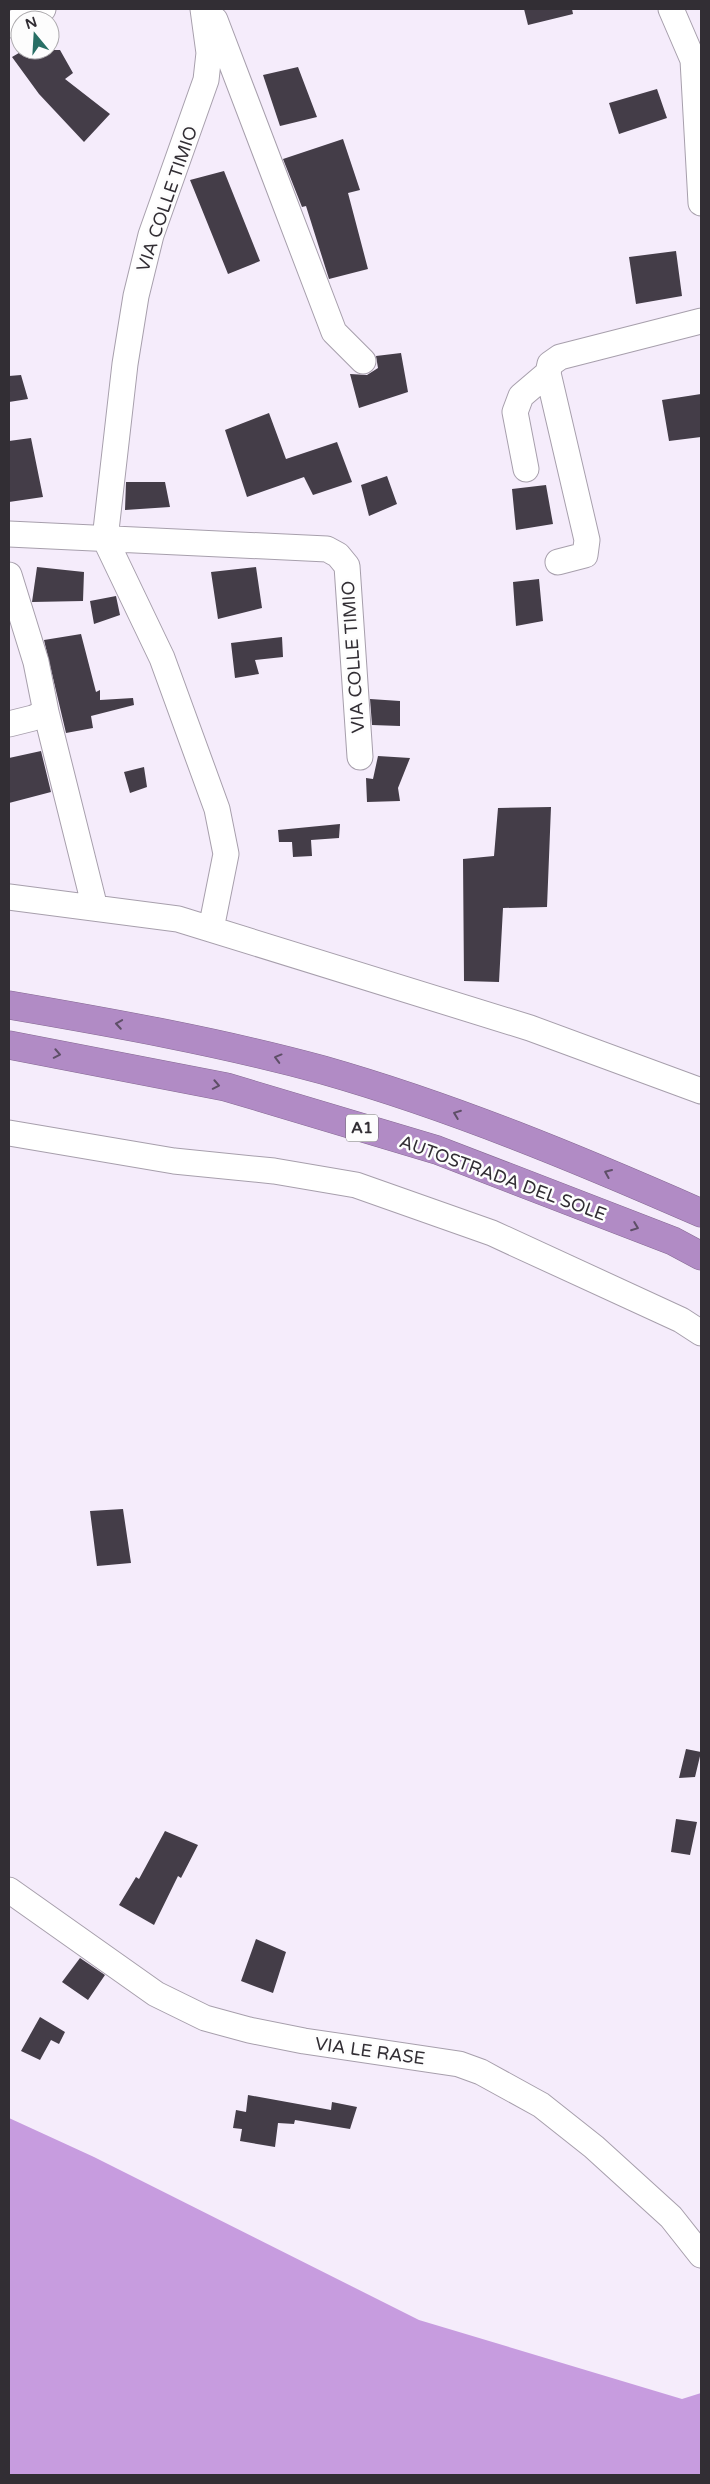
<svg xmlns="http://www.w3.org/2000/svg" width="710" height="2484" font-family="'Varela Round',sans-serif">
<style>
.forest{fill:#c79cdf}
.building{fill:#443d48}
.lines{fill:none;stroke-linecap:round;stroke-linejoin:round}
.minor-casing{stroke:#a79fac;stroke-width:27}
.highway-casing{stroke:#856a92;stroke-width:29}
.minor{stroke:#fff;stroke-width:25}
.highway{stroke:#b18bc5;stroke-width:28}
.oneway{stroke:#5e4f67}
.labels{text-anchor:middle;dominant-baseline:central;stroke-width:5;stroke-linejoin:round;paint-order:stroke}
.shield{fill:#fdfdfd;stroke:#6f6c70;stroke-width:1}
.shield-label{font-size:16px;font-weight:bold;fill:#322e34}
.street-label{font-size:18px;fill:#322e34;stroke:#fdfdfd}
</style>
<rect width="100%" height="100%" fill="#f5ecfb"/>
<path class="forest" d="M9 2118 94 2157 419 2320 682 2399 701 2393V2475H9Z"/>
<path class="building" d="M524 9H572L573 14 528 25Z
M24 50H60L73 73 65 79 110 114 84 142 39 94 12 57Z
M298 67 317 117 280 126 263 75Z
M657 89 667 118 619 134 609 103Z
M343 139 360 190 348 193 368 269 329 279 306 206 302 207 283 159Z
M224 171 260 261 228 274 190 180Z
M676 251 682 296 636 304 629 257Z
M401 353 408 392 359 408 350 374 367 375 378 368 376 356Z
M21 375 28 399 9 402V376Z
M701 394V437L669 441 662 400Z
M269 413 286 459 337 442 352 482 313 495 304 477 247 497 225 430Z
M31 438 43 497 9 502V441Z
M387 476 397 504 369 516 361 485Z
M126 482H165L170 507 125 510Z
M546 485 553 524 516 530 512 489Z
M37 567 84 572 83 601 32 602Z
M256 567 262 608 218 619 211 572Z
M539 579 543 621 516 626 513 582Z
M116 596 120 615 94 624 90 601Z
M81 634 96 692 100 690V700L133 698 134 705 91 716 93 728 66 733 44 640Z
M282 637 283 657 255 660 259 674 235 678 231 643Z
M370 699 400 701V726L372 725Z
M41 751 51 792 9 803V758Z
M378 756 410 758 398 788 400 801 367 802 366 778 373 779Z
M144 767 147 787 130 793 124 772Z
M551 807 547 907 503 908 499 982 464 981 463 859 494 856 498 808Z
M340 824 339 838 311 840 312 856 293 857 292 842H279L278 830Z
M123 1509 131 1563 97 1566 90 1511Z
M686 1749 701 1752 695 1777 679 1778Z
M676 1819 697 1822 690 1855 671 1852Z
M165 1831 198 1845 181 1878 178 1876 154 1925 119 1905 136 1877 139 1879Z
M256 1939 286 1952 273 1993 241 1981Z
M80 1958 105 1975 88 2000 62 1982Z
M40 2017 65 2032 59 2044 51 2040 40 2060 21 2051Z
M248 2095 331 2110 332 2102 357 2107 350 2129 295 2120 294 2124 278 2123 275 2147 240 2141 242 2129 233 2128 236 2110 246 2112Z"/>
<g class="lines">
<defs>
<path id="minor" d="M203 9 209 53 206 80 151 235 136 296 125 364 105 539 162 658 217 809 226 854 211 929
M671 9 693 60 701 203
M215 20 334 332 363 361
M9 25 43 9
M526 469 515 412 521 396 548 373
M9 534 327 549 338 555 347 566 360 757
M558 562 585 555 587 540 548 373 550 364 560 357 701 321
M9 575 36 662 46 712 33 718 9 724
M46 712 95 908
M9 897 178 919 530 1028 701 1091
M9 1133 174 1161 274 1171 356 1185 492 1233 681 1320 701 1333
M9 1890 156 1994 205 2018 249 2030 304 2041 459 2064 481 2072 541 2105 594 2147 671 2217 701 2255"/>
<path id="highway" d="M9 1005C114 1023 220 1042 323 1070 453 1107 578 1159 701 1213
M9 1045 226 1087 437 1150 673 1241 701 1256"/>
</defs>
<use href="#minor" class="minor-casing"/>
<use href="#highway" class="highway-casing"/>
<use href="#minor" class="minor"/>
<use href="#highway" class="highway"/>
</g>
<defs><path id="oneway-chevron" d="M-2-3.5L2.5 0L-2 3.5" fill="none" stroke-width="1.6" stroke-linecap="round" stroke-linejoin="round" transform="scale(1.25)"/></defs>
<g class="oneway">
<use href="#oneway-chevron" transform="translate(119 1024) rotate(-171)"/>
<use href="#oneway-chevron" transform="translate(57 1054) rotate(11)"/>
<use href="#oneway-chevron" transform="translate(278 1058) rotate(-165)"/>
<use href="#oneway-chevron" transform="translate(216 1085) rotate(11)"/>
<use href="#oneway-chevron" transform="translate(457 1114) rotate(-159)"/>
<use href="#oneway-chevron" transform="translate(608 1173) rotate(-157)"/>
<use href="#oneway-chevron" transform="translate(635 1227) rotate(21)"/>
</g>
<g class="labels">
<rect class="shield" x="346" y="1114.5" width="32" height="27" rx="4"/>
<g class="shield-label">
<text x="362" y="1128">A1</text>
</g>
<g class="street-label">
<text transform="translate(167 199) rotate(-71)">VIA COLLE TIMIO</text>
<text transform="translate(353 657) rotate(-94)">VIA COLLE TIMIO</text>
<text transform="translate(503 1178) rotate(20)">AUTOSTRADA DEL SOLE</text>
<text transform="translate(370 2051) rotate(8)">VIA LE RASE</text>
</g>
</g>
<rect width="710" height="2484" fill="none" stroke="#322e34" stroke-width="20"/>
<g transform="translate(35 35) rotate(342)"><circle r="24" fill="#fdfdfd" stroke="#acaaad"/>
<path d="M0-4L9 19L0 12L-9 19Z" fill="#286f65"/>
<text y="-8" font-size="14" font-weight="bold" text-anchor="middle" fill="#322e34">N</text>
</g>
</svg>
